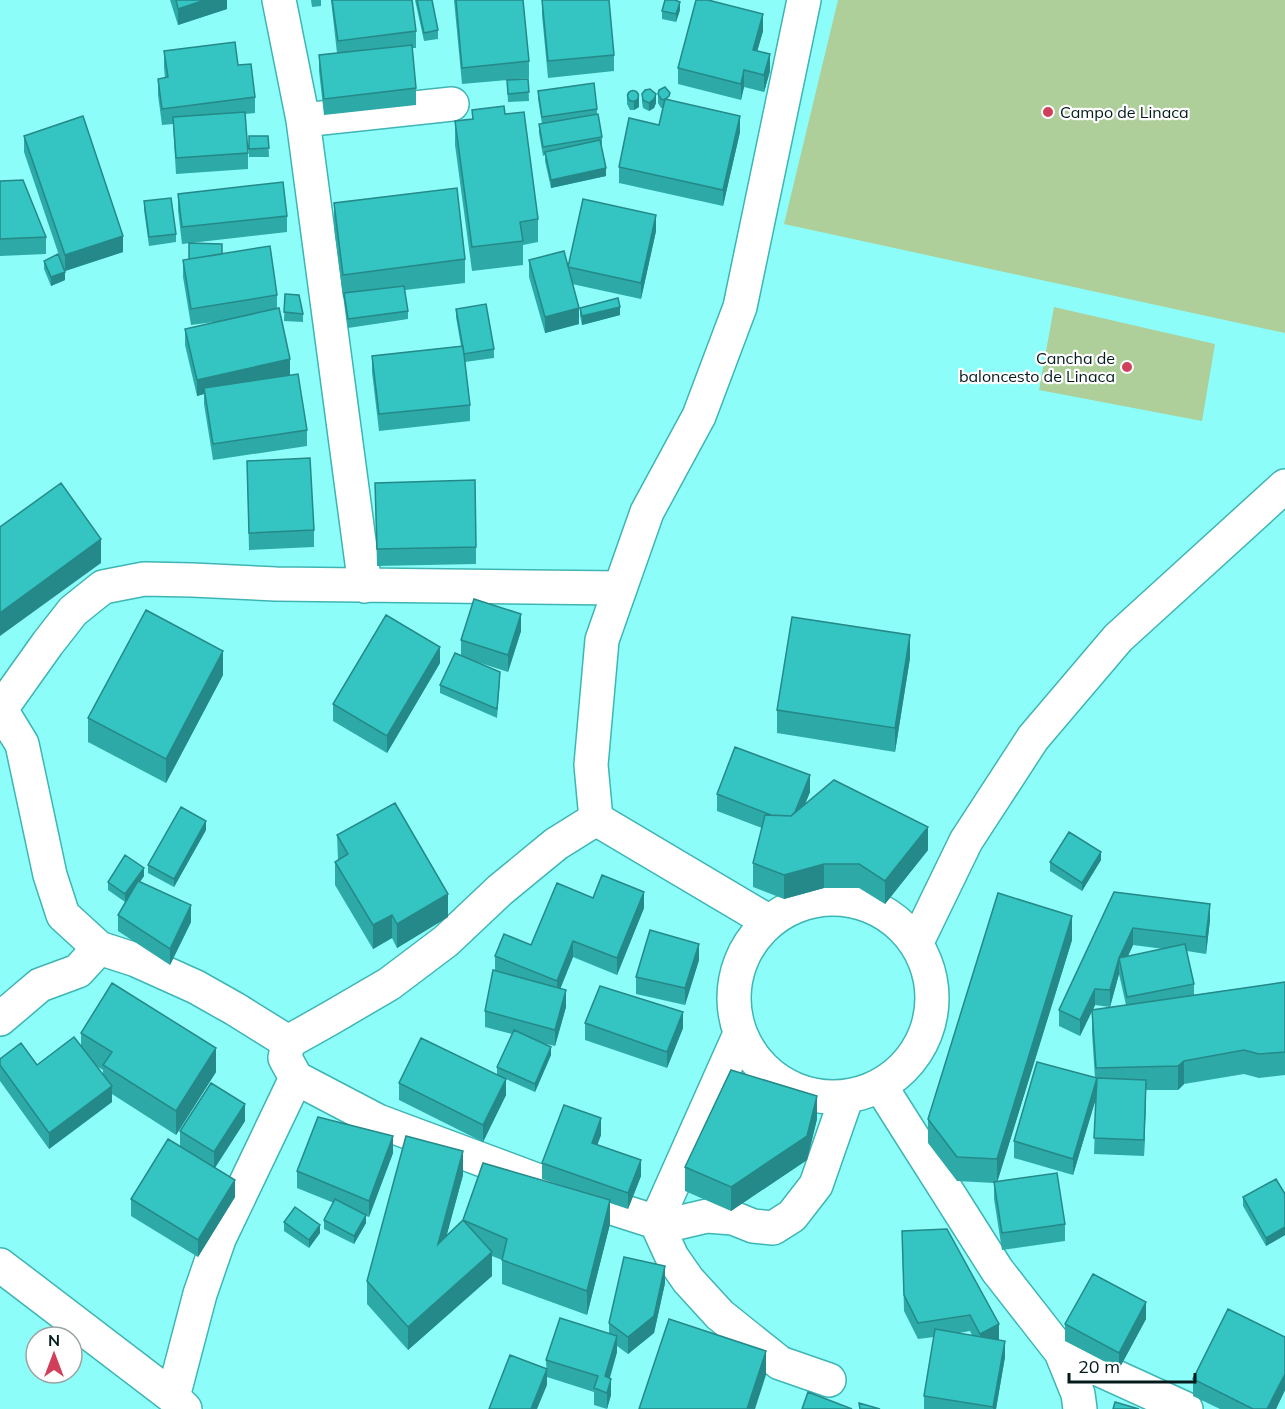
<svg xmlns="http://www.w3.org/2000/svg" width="1285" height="1409" font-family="Mulish,sans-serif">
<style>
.green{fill:#aece9a}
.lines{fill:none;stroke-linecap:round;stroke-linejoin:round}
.minor-casing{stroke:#3fb5b3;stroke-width:36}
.tertiary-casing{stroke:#3fb5b3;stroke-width:36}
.minor{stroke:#fff;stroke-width:33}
.tertiary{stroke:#fff;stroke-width:33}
.wall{fill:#2da9a7;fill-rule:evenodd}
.shaded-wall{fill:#248988}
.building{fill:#34c4c2;stroke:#248988;stroke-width:1.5}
.poi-dot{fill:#d0405b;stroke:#fff;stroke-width:2}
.labels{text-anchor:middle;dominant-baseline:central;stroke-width:4.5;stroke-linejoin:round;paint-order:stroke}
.poi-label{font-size:16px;fill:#031b1b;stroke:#fff;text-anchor:start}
</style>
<rect width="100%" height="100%" fill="#8dfdfa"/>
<path class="green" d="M838 0H1285V333L784 224Z
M1054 307 1215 344 1202 421 1039 390Z"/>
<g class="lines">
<defs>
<path id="minor" d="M279 0 303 120 365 586
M303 120 452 104
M0 708 22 744 50 875 63 915 99 948 136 960 196 987 235 1009 288 1042 329 1019 389 984 446 941 500 890 556 844 596 819
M1 709 48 643 73 611 103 587 144 579 192 580 276 584 620 588
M734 998a99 99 0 1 1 198 0a99 99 0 1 1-198 0Z
M768 921 596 819 591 765 602 640 647 512 699 416 740 307 804 0
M0 1019 40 985 78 971 99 948
M739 1036 656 1222 672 1257 688 1280 720 1315 780 1363 829 1380
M288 1042 285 1058 296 1078 378 1121 606 1206 656 1222 677 1223 707 1216 733 1218 753 1226 773 1228 792 1216 816 1185 847 1096
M881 1087 997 1270 1061 1352 1078 1394 1080 1409
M0 1265 173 1397 185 1409
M1061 1352 1186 1409
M173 1397 200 1294 219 1239 296 1078"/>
<path id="tertiary" d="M917 942 966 841 1033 738 1118 638 1285 486"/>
</defs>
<use href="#minor" class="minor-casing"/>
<use href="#tertiary" class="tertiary-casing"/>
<use href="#minor" class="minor"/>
<use href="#tertiary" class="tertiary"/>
</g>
<path class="wall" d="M170 0H227V9L178 25Z
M311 0H321V6L312 7Z
M331 0H412L416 31V48H412L416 88V105L324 115 319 71V55L337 53Z
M415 0H432L438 30V39L424 41Z
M454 0H523L529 61V78L462 84Z
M542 0 614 55V71L548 78 542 15Z
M680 10 676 22 662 19V11Z
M763 31 757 51 770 71 764 92 744 87 741 100 678 84V68Z
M164 51 238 65 255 97V113L245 114 248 153V169L176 174 173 124 162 125 158 95V79L165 78 164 67Z
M528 79 529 101 508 102 507 80Z
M538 91 597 109V114L602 137V145L601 146 606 176 551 188 545 161V155L543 156 539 133V124H542L538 99Z
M642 94 656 103 654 108 649 111 643 108 642 102Z
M658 94 740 132 723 206 619 183V167L659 125 663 108H661L658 103Z
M627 96 639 103V107L634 110H630L627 104Z
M472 110 505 114 538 219V242L523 245V265L472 271 455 145V121L472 119Z
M24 136 123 252 65 271V280L51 286 44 269V261L63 267 24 152Z
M249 136H268L269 157H249Z
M0 181 46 237V254L0 256Z
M178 194 287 216V232L182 244 178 210Z
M144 201 176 234V242L149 246 144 210Z
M334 203 465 259V283L405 290 408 311V319L348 328 344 298H343L334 227Z
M656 231 641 299 572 284 579 324 545 333 529 277V260L568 267Z
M222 254 277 295V308L290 375 307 430V446L213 460 204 404V394L197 396 185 345V329L222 321 191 325 183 277V260Z
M285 294 303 314V322L284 321Z
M580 308 620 315 582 325 580 316Z
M456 309 494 349V358L465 362 470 405V421L379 431 372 372V356L461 346 456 317Z
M247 461 314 530V547L249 550Z
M375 483 476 547V564L377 566Z
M521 631 508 672 468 659 500 681 497 718 440 693V685L461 656V640Z
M910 658 895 752 777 733V710Z
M440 663 387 753 333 721V704Z
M223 675 166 783 88 742V718Z
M810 792 805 804 928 850 885 904 859 888H824L784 899 753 887V863L762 828 717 811V794Z
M206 830 174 887 148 873V865Z
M337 835 448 917 397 948 392 938 373 949 335 885V862L338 860Z
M1101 860 1082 891 1050 871V862Z
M144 876 140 882 191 922 170 965 118 931V915L125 902 108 890V882Z
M1114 892 1210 920 1206 954 1187 951 1194 984V995L1285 982V1075L1259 1078 1244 1074 1184 1084 1178 1090H1146L1144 1156 1094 1154 1096 1098 1073 1175 1014 1158V1141L1095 1078 1092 1033V1011L1080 1036 1059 1026V1010ZM1133 945 1164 949 1128 956ZM1119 974 1126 1005 1093 1010 1095 1005 1110 1007Z
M593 898 644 908 617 975 573 957 560 989 566 1007 555 1046 542 1043 551 1055 535 1092 506 1079V1095L483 1142 399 1100V1083L497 1075V1067L512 1034 485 1027V1011L495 971V956L531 945Z
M1072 940 997 1182 1065 1224V1241L1002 1250 994 1199V1183L957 1181 928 1143V1119Z
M699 960 685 1005 636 994V977Z
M585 1023 683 1028 667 1068 585 1040Z
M81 1033 216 1072 176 1135 112 1094V1102L49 1149 0 1081V1059L37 1065 81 1047ZM96 1066 103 1070V1075Z
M817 1119 807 1160 731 1211 685 1191V1167Z
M245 1121 215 1168 235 1197 198 1257 131 1216V1199L180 1146V1131Z
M601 1135 597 1145 641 1176 628 1209 610 1203V1224L587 1315 502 1284V1260L492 1256V1276L408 1350 367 1304V1281L463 1175 446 1236 463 1220 562 1186 542 1179V1163Z
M393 1153 369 1217 366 1216V1223L354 1244 324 1229V1220L334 1203 297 1188V1171Z
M1285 1194V1235L1266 1246 1243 1206V1197Z
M284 1222 320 1233 309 1248 284 1231Z
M902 1231 999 1340 1005 1357 996 1409H924V1396L934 1337 918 1339 904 1311ZM970 1331 972 1335 959 1333Z
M665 1283 654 1333 628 1354 617 1346V1352L610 1378 611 1395 607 1409 594 1405V1392L547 1377V1385L546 1360 609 1333V1323Z
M1146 1319 1119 1369 1065 1341V1324Z
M1285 1337V1390L1276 1409H1220L1193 1396V1379Z"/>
<path class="shaded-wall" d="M205 0H227V9L178 25V9Z
M680 2V10L676 22V14Z
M763 14V31L753 66V50Z
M770 54V71L764 92V75Z
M744 70V87L741 100V84Z
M656 94V103L654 108 649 111V103Z
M639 95V107L634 110V102Z
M740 116V132L723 206V190Z
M606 168V176L551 188V180Z
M656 215V231L641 299V283Z
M123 236V252L65 271V255Z
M65 272V280L51 286V277Z
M620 307V315L582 325V316Z
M579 308V324L545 333V317Z
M290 359V375L204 388V394L197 396V380Z
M101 539V563L0 636V613Z
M521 614V631L508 672V655Z
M910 635V658L895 752V728Z
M440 647V663L387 753V736Z
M223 651V675L166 783V759Z
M810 775V792L791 839V823Z
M206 821V830L174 887V879Z
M928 827V850L885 904V881Z
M1101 852V860L1082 891V883Z
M824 864V888L784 899V875Z
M144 868V876L125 902V894Z
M644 892V908L617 975V958Z
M448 894V917L397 948V924Z
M1210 904V920L1206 954V937Z
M191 905V922L170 965V949Z
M392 915V938L373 949V925Z
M1072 916V940L997 1183V1159Z
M1133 928V945L1122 969 1119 958Z
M573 941V957L557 997V981Z
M699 944V960L685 1005V988Z
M1119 958V974L1110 1007V990Z
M1095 989V1005L1080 1036V1020Z
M566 990V1007L555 1046V1030Z
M683 1012V1028L667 1068V1052Z
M551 1047V1055L535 1092V1084Z
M216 1048V1072L176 1135V1111Z
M1184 1061V1084L1178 1090V1066Z
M1097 1078V1095L1073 1175V1159Z
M506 1079V1095L483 1142V1125Z
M1146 1080V1097L1144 1156V1140Z
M112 1086V1102L49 1149V1133Z
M817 1096V1119L807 1160 731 1211V1187Z
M245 1104V1121L214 1169V1152Z
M601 1118V1135L592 1159V1143Z
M393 1136V1153L369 1217V1201Z
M463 1151V1175L438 1268V1244Z
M641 1160V1176L628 1209V1193Z
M235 1180V1197L198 1257V1240Z
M610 1200V1224L587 1315V1291Z
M366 1215V1223L354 1244V1236Z
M320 1225V1233L309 1248V1240Z
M1285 1227V1235L1266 1246V1238Z
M492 1252V1276L408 1350V1327Z
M665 1266V1283L654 1333 628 1354V1337Z
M1146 1302V1319L1119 1369V1353Z
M999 1324V1341L980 1350V1334Z
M617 1336V1352L605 1393V1376Z
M1005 1341V1357L996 1409H993Z
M766 1351V1375L755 1409H747Z
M547 1369V1385L537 1409H531Z
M1285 1374V1390L1276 1409H1267Z
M611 1379V1395L607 1409V1393Z"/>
<path class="building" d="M176 0H205L178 9Z
M332 0H412L416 31 338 41Z
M417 0H432L438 30 424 33Z
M456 0H523L529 61 462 68Z
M542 0H609L614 55 548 61Z
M665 0H675L680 2 676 14 662 11Z
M696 0H708L763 14 753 50 770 54 764 75 744 70 741 84 678 68Z
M235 42 238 65 251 64 255 97 162 109 158 79 168 77 164 51Z
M412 45 416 88 324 99 319 55Z
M528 79 529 92 508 94 507 80Z
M594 83 597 109 542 117 538 91Z
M665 87 670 93 669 96 664 100 661 99 658 94 659 90Z
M650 89 656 94 654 99 649 103 643 100 642 94 645 90Z
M627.5 96a5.5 5.5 0 1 1 11 0a5.5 5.5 0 1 1-11 0Z
M665 99 740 116 723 190 619 167 629 118 659 125Z
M504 106 505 114 524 112 538 219 520 222 523 241 472 247 455 121 473 119 472 110Z
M245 112 248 153 176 158 173 117Z
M598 114 602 137 543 147 539 124Z
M83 116 123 236 65 255 24 136Z
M249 136H268L269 148 249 149Z
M600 140 606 168 551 180 545 152Z
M23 180 46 237 0 239V181Z
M283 182 287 216 182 227 178 194Z
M457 188 465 259 343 275 334 203Z
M171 198 176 234 149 237 144 201Z
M583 199 656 215 641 283 568 267Z
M189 243 222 244V254L189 259Z
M270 246 277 295 191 309 183 260Z
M564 251 579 308 545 317 529 260Z
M58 254 65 272 51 277 44 261Z
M404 286 408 311 348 319 344 293Z
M285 294 299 295 303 314 284 312Z
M618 298 620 307 582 316 580 308Z
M486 304 494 349 464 354 456 309Z
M279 308 290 359 197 380 185 329Z
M463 346 470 405 379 414 372 356Z
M298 374 307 430 213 444 204 388Z
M310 458 314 530 249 533 247 461Z
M475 480 476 547 377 549 375 483Z
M61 483 101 539 0 613V527Z
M474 599 521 614 508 655 461 640Z
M146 610 223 651 166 759 88 718Z
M386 615 440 647 387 736 333 704Z
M792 617 910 635 895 728 777 710Z
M455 653 500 672 497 709 440 685Z
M735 747 810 775 795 812 791 816 771 815 717 794Z
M834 780 928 827 885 881 859 864H824L784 875 753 863 765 815 791 816Z
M395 803 448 894 397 924 392 915 373 925 335 862 348 854 337 835Z
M181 807 206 821 174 879 148 865Z
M1069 832 1101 852 1082 883 1050 862Z
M125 855 144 868 125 894 108 882Z
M602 875 644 892 617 958 573 941 557 981 495 956 504 934 531 945 557 883 593 898Z
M138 881 191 905 170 949 118 915Z
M1114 892 1210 904 1206 937 1133 928 1119 958 1110 990 1095 989 1080 1020 1059 1010Z
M998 893 1072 916 997 1159 957 1157 928 1119Z
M650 930 699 944 685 988 636 977Z
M1185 944 1194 984 1127 997 1119 958Z
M493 970 566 990 555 1030 485 1011Z
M1285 982V1052L1259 1054 1244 1050 1184 1061 1178 1066 1096 1068 1092 1010Z
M112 983 216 1048 176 1111 103 1065 112 1052 81 1033Z
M600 986 683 1012 667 1052 585 1023Z
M514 1030 551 1047 535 1084 497 1067Z
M74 1037 112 1086 49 1133 0 1065V1059L21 1043 37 1065Z
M421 1038 506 1079 483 1125 399 1083Z
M1037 1062 1097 1078 1073 1159 1014 1141Z
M731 1070 817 1096 807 1136 731 1187 685 1167Z
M1097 1078 1146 1080 1144 1140 1094 1138Z
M211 1083 245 1104 214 1152 180 1131Z
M564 1105 601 1118 592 1143 641 1160 628 1193 542 1163Z
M318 1117 393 1136 369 1201 297 1171Z
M406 1136 463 1151 438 1244 463 1220 483 1163 610 1200 587 1291 502 1260 507 1239 463 1220 492 1252 408 1327 367 1281Z
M168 1139 235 1180 198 1240 131 1199Z
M1057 1173 1065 1224 1002 1233 994 1182Z
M1276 1179 1285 1194V1227L1266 1238 1243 1197Z
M335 1199 366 1215 354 1236 324 1220Z
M295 1207 320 1225 309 1240 284 1222Z
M947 1229 999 1324 980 1334 970 1315 918 1323 904 1295 902 1231Z
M624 1257 665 1266 654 1316 628 1337 609 1323Z
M1093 1274 1146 1302 1119 1353 1065 1324Z
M1228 1309 1285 1337V1374L1267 1409H1253L1193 1379Z
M560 1318 617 1336 605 1376 611 1379 607 1393 594 1388 598 1376 546 1360Z
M669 1319 766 1351 747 1409H639Z
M935 1329 1005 1341 993 1407 924 1396Z
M510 1355 547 1369 531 1409H489Z
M808 1392 852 1409H802Z
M1115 1402 1139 1409H1113Z
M859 1403 880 1409H860Z"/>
<g class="poi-dot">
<circle cx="1048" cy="112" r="6"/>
<circle cx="1127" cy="367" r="6"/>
</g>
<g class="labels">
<g class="poi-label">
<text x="1060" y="112">Campo de Linaca</text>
<text x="1115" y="358" text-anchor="end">Cancha de<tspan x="1115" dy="18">baloncesto de Linaca</tspan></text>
</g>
</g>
<g transform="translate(54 1355)"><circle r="28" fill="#ffffff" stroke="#9aa4a4" stroke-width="1.5"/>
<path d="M0-4.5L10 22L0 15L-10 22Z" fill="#d0405b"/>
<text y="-9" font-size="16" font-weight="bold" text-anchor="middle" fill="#031b1b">N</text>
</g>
<path d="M1069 1373v9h126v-9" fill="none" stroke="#031b1b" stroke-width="3"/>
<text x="1078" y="1373" font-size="18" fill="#031b1b" stroke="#ffffff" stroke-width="4.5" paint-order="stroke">20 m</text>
</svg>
